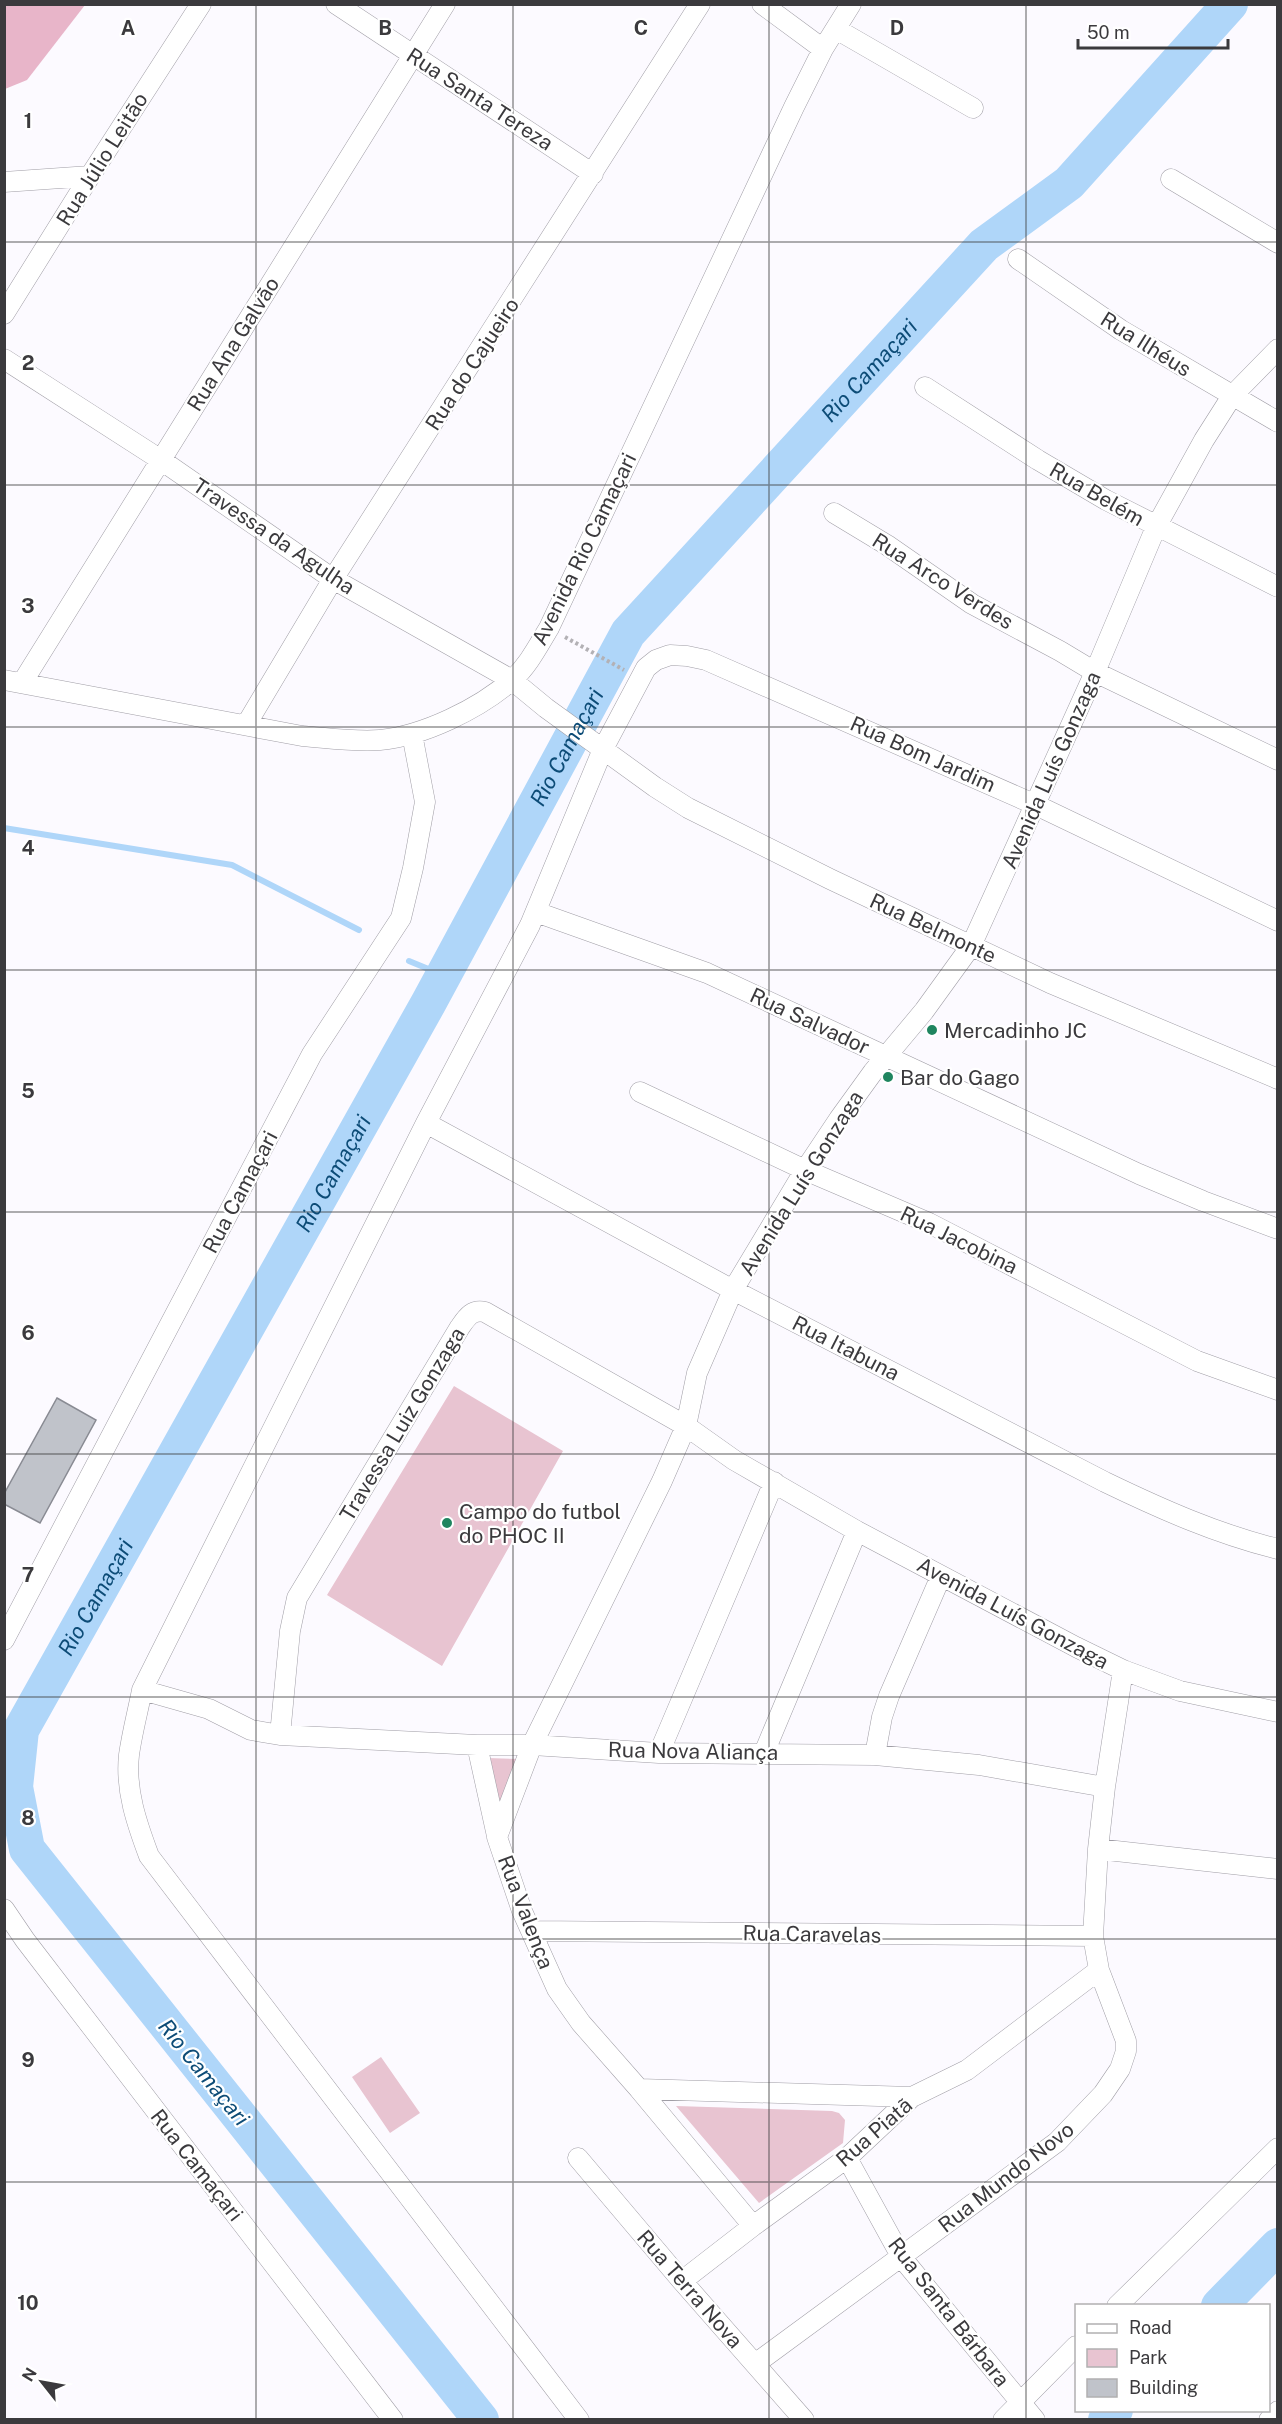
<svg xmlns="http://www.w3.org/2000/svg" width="1282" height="2424" font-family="'Public Sans',sans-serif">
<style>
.green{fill:#e8c4d1}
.forest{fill:#e8b5c9}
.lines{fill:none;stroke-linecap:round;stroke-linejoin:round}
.stream{stroke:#afd6f9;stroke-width:6}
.river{stroke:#afd6f9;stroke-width:36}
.building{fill:#c0c3ca;stroke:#898b93;stroke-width:1.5}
.minor-casing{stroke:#a09ea6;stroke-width:21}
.path{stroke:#b3b1b5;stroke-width:4;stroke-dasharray:3 3;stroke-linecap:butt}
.minor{stroke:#fff;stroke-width:20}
.grid{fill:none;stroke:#3b3a3d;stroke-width:1.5;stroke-opacity:0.55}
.poi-dot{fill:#1f855f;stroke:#fff;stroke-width:2}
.labels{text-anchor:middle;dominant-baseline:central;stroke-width:4.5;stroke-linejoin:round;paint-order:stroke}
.street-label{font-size:21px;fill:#3b3a3d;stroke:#fff}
.poi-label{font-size:21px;fill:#3b3a3d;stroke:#fff;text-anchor:start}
.water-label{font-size:22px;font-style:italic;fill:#0d4c77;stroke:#fff}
.grid-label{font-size:20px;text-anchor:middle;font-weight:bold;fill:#3b3a3d;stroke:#fff;stroke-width:4.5;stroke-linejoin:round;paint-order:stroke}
</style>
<rect width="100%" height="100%" fill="#fcfaff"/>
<path class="green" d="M454 1386 563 1451 442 1666 327 1595Z
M487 1758 520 1759 498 1811Z
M381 2057 420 2113 390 2133 352 2077Z
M676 2106 832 2111 839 2113 845 2120 843 2143 759 2203Z"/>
<path class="forest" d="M5 4 85 5 27 80 5 89Z"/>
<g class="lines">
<path class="stream" d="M4 828 232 865 359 930
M409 961 443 975"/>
<g class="river">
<path d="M1219 2306 1278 2246"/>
<path id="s1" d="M481 2420 27 1849 15 1787 21 1730 429 1002 628 633 984 245 1069 183 1230 4"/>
<path d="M1106 2420 1115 2410"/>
</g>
</g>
<path class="building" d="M57 1398 96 1420 40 1523 4 1504V1494Z"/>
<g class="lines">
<defs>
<path id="minor" d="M336 4 593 174
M762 4 823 49
M836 29 973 108
M1171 179 1278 243
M4 182 90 176
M1018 259 1121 330 1278 422
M4 314 90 176 201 4
M1278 349 1232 396 1204 440 1156 527 1095 672 971 946 924 1011 873 1072 839 1119 805 1170 733 1290 697 1373 686 1426 734 1460 857 1531 1076 1647 1123 1670 1180 1691 1278 1712
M4 359 161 460 333 579 512 680 546 708 655 787 688 808 830 879 1050 983 1278 1079
M925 387 1038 460 1106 500 1278 587
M834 513 887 545 972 604 1060 651 1095 672 1278 760
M4 680 302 736C328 738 354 742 380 740 423 736 479 709 512 680 528 666 538 646 549 628L794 107 823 49 851 4
M22 683 445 4
M246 725 333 579 700 4
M536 912 707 973 1139 1174 1203 1201 1278 1229
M640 1092 805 1170 929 1223 1197 1361 1278 1390
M426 1123 733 1290 1105 1482C1161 1509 1217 1534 1278 1549
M4 1640 312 1054 401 918 413 868 425 802 412 734
M142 1690 209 1709 251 1730 280 1735 477 1745H532L659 1753 875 1755 979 1765 1105 1787
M280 1735 290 1631 297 1598 460 1327C467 1317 472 1309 485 1312L686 1426 662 1481 532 1745 497 1837 522 1911 557 1989 581 2023 639 2089 753 2226
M477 1745 497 1836
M659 1753 774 1482
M764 1753 857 1531
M875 1755 882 1717 889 1696 941 1576
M1098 1849 1278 1869
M4 1909 25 1940 393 2420
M531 1931 1093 1936
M639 2089 912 2097
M578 2158 682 2281 804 2420
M847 2158 902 2258 1035 2420
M682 2281 753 2226 847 2158 912 2097 967 2070 1099 1970
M1117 2306 1278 2148
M755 2364 1057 2142 1103 2094 1120 2069 1126 2051V2041L1099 1970 1093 1936 1098 1849 1105 1787 1123 1670
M579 2420 149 1856C137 1824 125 1790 129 1755 132 1733 138 1711 142 1690L426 1123 530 925 603 749 646 668 656 660 670 655 687 656 706 660 1036 805 1278 921
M1003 2420 1076 2346
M1269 2420 1278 2411"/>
</defs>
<use href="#minor" class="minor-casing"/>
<path class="path" d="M565 637 624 670"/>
<use href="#minor" class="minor"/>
</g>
<path class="grid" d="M256 4V2420M513 4V2420M769 4V2420M1026 4V2420M4 242H1278M4 485H1278M4 727H1278M4 970H1278M4 1212H1278M4 1454H1278M4 1697H1278M4 1939H1278M4 2182H1278"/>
<g class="poi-dot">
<circle cx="932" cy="1030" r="6"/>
<circle cx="888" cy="1077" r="6"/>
<circle cx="447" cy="1523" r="6"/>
</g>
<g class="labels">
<g class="street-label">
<text transform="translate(480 99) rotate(33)">Rua Santa Tereza</text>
<text transform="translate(102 159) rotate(-58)">Rua Júlio Leitão</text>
<text transform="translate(233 344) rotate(-58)">Rua Ana Galvão</text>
<text transform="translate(1146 344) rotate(32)">Rua Ilhéus</text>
<text transform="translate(472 364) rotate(-57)">Rua do Cajueiro</text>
<text transform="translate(1097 494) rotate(30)">Rua Belém</text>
<text transform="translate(274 536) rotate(34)">Travessa da Agulha</text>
<text transform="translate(584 549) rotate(-64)">Avenida Rio Camaçari</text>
<text transform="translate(943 581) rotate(32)">Rua Arco Verdes</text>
<text transform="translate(923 754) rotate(24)">Rua Bom Jardim</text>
<text transform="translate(1051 770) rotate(-66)">Avenida Luís Gonzaga</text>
<text transform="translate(933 928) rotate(25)">Rua Belmonte</text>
<text transform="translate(810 1021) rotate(25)">Rua Salvador</text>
<text transform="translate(801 1183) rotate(-58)">Avenida Luís Gonzaga</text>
<text transform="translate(240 1192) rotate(-62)">Rua Camaçari</text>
<text transform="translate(959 1240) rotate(26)">Rua Jacobina</text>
<text transform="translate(846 1348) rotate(27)">Rua Itabuna</text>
<text transform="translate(402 1424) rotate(-59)">Travessa Luiz Gonzaga</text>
<text transform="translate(1013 1613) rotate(28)">Avenida Luís Gonzaga</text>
<text transform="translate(693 1751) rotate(1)">Rua Nova Aliança</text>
<text transform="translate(526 1912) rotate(69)">Rua Valença</text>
<text transform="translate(812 1934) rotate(1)">Rua Caravelas</text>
<text transform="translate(874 2132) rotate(-41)">Rua Piatã</text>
<text transform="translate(197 2165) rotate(52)">Rua Camaçari</text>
<text transform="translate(1006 2177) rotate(-38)">Rua Mundo Novo</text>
<text transform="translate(690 2289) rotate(49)">Rua Terra Nova</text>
<text transform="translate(949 2312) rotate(52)">Rua Santa Bárbara</text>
</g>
<g class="poi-label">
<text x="944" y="1030">Mercadinho JC</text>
<text x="900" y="1077">Bar do Gago</text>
<text x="459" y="1511">Campo do futbol<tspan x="459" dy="24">do PHOC II</tspan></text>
</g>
<g class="water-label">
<text stroke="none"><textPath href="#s1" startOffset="2460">Rio Camaçari</textPath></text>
<text stroke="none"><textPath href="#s1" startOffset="1974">Rio Camaçari</textPath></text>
<text stroke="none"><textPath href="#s1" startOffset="1488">Rio Camaçari</textPath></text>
<text stroke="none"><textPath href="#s1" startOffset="1002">Rio Camaçari</textPath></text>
<text transform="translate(204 2072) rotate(51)">Rio Camaçari</text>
</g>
</g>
<g class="grid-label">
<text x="128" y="35">A</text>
<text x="385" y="35">B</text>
<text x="641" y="35">C</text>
<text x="897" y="35">D</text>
<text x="28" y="128">1</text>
<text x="28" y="370">2</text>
<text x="28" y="613">3</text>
<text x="28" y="855">4</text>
<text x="28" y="1098">5</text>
<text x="28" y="1340">6</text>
<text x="28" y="1582">7</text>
<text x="28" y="1825">8</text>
<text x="28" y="2067">9</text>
<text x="28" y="2310">10</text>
</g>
<rect width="1282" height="2424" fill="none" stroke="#3b3a3d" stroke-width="12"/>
<rect x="1075" y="2304" width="195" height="108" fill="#ffffff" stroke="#b1b0b1" stroke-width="1.5"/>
<rect x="1087" y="2324" width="30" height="9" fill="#ffffff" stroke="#b1b0b1" stroke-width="1.5"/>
<text x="1129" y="2334" font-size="18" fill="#3b3a3d">Road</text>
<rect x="1087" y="2349" width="30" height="18" fill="#e8c4d1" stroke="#b1b0b1" stroke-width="1.5"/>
<text x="1129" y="2364" font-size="18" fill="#3b3a3d">Park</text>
<rect x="1087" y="2379" width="30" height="18" fill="#c0c3ca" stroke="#b1b0b1" stroke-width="1.5"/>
<text x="1129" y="2394" font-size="18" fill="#3b3a3d">Building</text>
<g transform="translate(42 2382) rotate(301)" stroke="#ffffff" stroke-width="4.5" paint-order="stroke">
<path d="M0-4.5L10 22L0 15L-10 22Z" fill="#3b3a3d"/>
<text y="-9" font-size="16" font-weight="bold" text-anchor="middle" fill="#3b3a3d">N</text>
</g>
<path d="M1078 39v9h150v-9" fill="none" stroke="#3b3a3d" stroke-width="3"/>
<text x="1087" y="39" font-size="18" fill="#3b3a3d" stroke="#ffffff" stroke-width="4.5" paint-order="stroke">50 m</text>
</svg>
